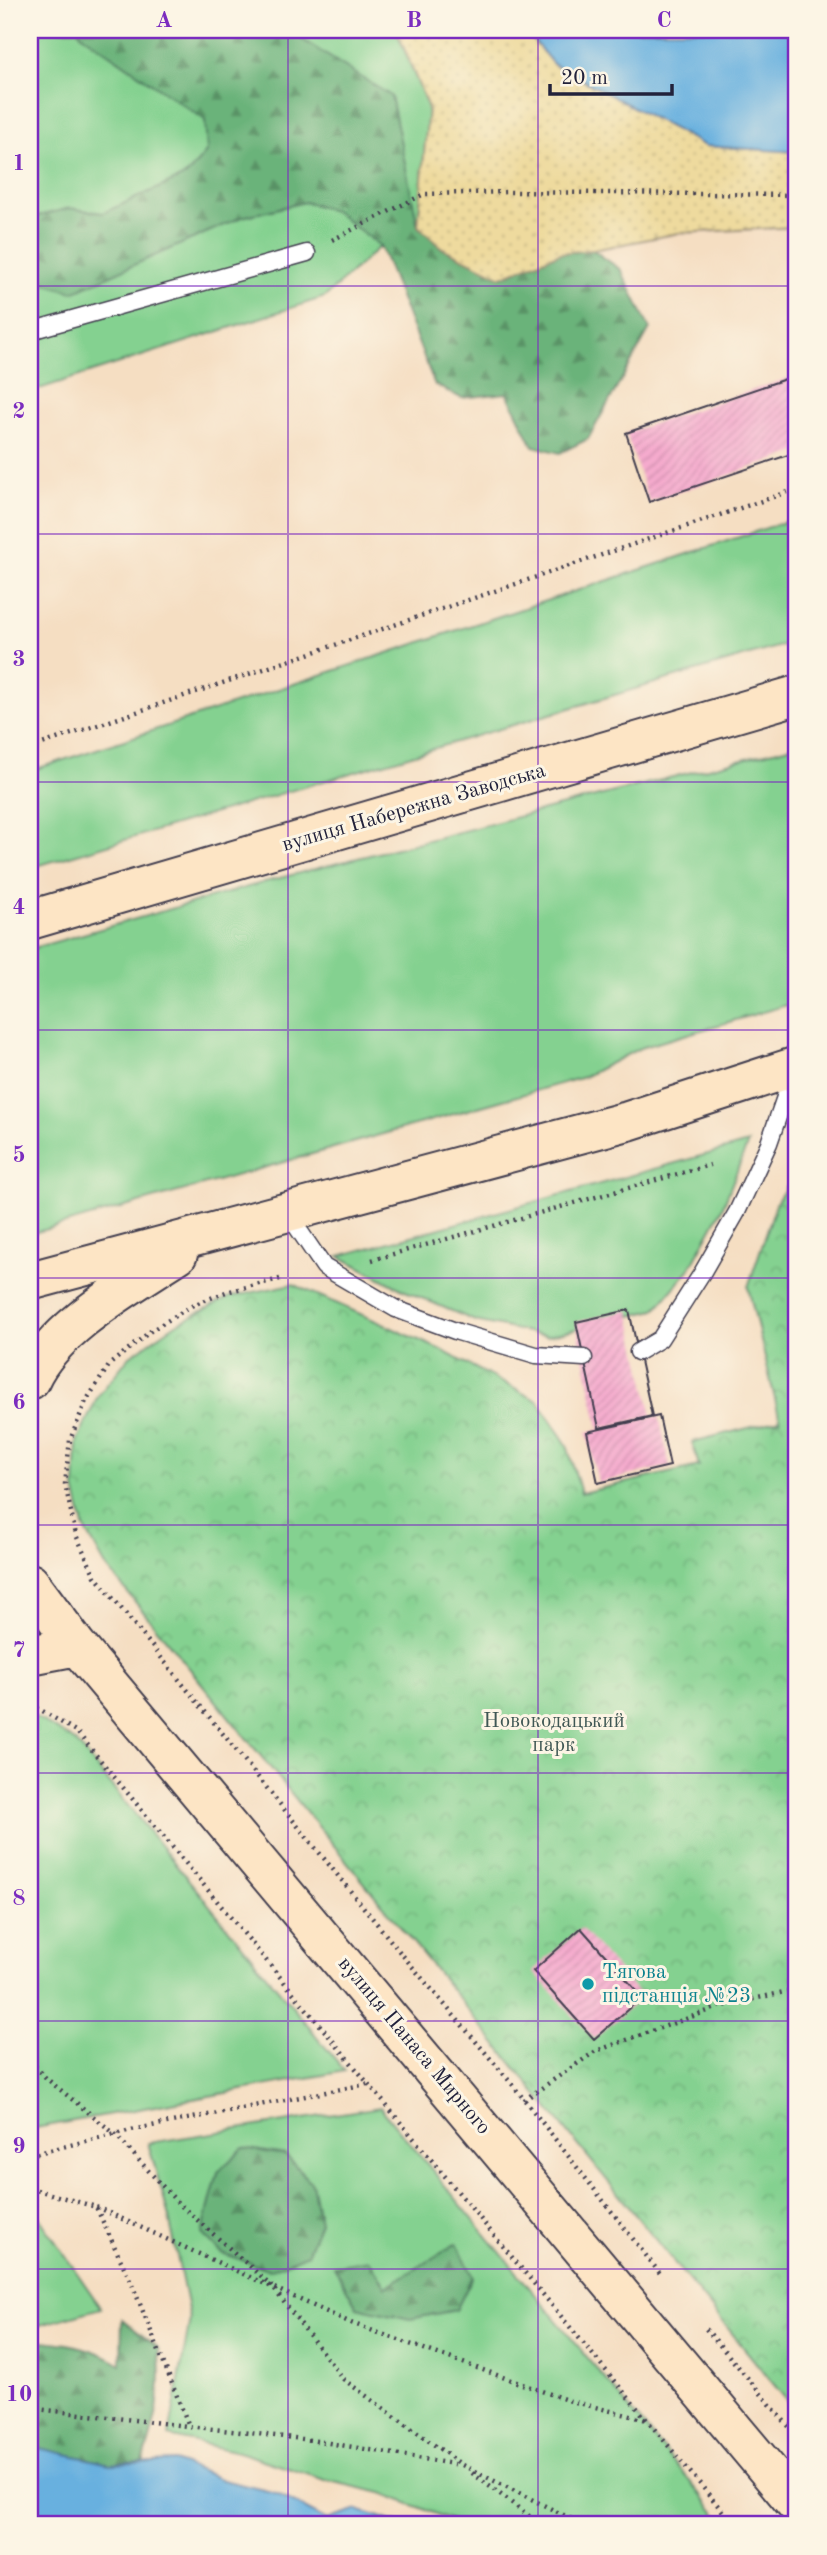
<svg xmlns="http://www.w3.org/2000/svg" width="827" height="2555" font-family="'Old Standard TT',serif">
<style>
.grass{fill:#84d190;stroke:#537a66;stroke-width:2}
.forest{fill:url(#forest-firs);stroke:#466a5a;stroke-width:2}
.sand{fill:url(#sand-dots);stroke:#887e6c;stroke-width:2}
.park{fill:url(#park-crowns);stroke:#537a66;stroke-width:2}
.water{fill:#68b0df;stroke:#45698d;stroke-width:2}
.building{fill:url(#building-hatch)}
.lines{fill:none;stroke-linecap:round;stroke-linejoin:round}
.service-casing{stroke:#423e4f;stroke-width:19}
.secondary-casing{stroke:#423e4f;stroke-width:42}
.path{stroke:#423e4f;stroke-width:4.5;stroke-dasharray:2 5;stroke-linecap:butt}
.service{stroke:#fff;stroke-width:16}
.secondary{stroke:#fde5c5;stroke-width:38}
.grid{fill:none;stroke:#7b2cbf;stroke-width:2;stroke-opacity:0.55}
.culture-dot{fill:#0f9aa8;stroke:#fcf5e5;stroke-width:2.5}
.labels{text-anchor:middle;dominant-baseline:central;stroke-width:6;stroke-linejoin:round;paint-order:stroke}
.street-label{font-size:21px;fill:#22223b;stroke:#fcf5e5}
.park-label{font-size:21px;fill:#3f5754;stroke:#fcf5e5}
.culture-label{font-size:21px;fill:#0d838f;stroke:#fcf5e5;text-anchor:start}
.neatline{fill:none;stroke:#7b2cbf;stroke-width:2.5}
.grid-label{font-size:23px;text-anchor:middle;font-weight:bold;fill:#7b2cbf}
</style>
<defs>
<pattern id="forest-firs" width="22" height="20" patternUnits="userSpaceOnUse" patternTransform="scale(1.75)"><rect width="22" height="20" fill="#6bb37a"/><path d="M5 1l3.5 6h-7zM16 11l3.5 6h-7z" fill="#589165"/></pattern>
<pattern id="sand-dots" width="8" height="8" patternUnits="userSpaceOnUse" patternTransform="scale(1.75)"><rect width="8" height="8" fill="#eeda9e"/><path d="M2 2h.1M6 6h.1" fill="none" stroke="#ccbb89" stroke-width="1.8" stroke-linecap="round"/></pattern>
<pattern id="park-crowns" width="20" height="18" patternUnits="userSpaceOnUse" patternTransform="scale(1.75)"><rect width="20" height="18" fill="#84d190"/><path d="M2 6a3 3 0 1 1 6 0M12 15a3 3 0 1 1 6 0" fill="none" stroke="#72b37d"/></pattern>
<pattern id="building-hatch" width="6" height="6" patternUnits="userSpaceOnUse" patternTransform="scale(1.75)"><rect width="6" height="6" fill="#f5aacd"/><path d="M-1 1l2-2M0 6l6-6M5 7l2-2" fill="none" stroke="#d292b1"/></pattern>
</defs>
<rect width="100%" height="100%" fill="#fcf5e5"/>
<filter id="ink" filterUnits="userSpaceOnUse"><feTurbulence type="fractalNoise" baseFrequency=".0143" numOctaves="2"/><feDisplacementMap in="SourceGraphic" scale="14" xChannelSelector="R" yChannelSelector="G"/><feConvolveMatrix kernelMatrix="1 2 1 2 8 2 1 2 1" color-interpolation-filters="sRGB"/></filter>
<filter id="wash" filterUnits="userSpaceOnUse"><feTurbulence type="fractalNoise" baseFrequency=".00686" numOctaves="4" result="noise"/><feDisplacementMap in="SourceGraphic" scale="28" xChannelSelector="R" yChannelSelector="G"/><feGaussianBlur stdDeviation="1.57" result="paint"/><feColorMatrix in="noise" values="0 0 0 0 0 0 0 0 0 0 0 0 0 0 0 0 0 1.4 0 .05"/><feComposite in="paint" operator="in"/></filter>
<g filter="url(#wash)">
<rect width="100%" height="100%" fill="#f5dec2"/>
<path class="grass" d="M30 30H394L399 37 428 108 418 226 380 246 325 297 30 392Z
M797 518V641L30 868V771Z
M797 745V1002L640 1048 584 1077 30 1234V949L276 879Z
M748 1143 722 1209 689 1270 655 1310 547 1336 475 1321 403 1290 339 1256Z
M30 1714 75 1741 345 2071 30 2129Z
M380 2107 726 2525H458L451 2520 382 2493 325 2480 238 2452 169 2436 190 2319 169 2217 148 2143Z
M38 2216 101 2308 30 2328V2217Z"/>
<path class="forest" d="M78 30H287L391 96 418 226 442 248 502 277 560 253 593 250 621 270 650 329 588 439 560 453 533 446 507 393 461 398 435 385 380 246 334 211 305 202 242 217 73 292 30 279V218L70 208 103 213 187 175 207 151 205 120 82 35Z
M243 2148 285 2155 312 2183 320 2223 307 2254 270 2270 221 2253 202 2234 218 2172Z
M457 2243 473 2276 456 2310 410 2319 357 2307 334 2266 369 2260 386 2287Z
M122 2319 158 2348C164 2391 156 2421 143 2462L110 2464 30 2446V2340C63 2342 92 2346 121 2364Z"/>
<path class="sand" d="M394 30H525L553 64 705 146 797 152V227L679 233 593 250 560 253 501 277 442 248 418 226 428 108 400 38Z"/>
<path class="park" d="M797 1171V2413L105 1565 84 1527 75 1489 77 1441 98 1396 130 1356 176 1324 230 1297 293 1284 439 1349 538 1401 567 1445 581 1493 699 1466 692 1442 780 1420 748 1287 777 1201Z"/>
<path class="water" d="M525 30H797V152L705 146 553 64Z
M30 2446 110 2464 175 2461 223 2480 276 2493 327 2520 358 2510 404 2525H30Z"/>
<g id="blocks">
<path class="building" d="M797 375V452L649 502 626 433Z
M629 1310 652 1416 599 1428 576 1322Z
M659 1416 670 1466 598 1483 587 1432Z
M581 1928 642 1997 594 2039 533 1971Z"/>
</g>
</g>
<g filter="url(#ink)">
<use href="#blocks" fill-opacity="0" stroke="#423e4f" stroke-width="2"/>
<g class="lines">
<defs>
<path id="service" d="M30 331 307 253
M288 1214 324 1267 396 1309 458 1332 536 1355 584 1358
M638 1352 660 1339 702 1273 737 1212 769 1143 794 1071"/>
<path id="secondary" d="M30 920 797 695
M30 1281 628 1121 797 1066
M30 1380C54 1327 131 1285 178 1254
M30 1583 77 1646 797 2505
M30 1655 77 1646"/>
</defs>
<use href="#service" class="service-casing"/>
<use href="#secondary" class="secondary-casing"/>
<path class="path" d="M332 240 424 194 510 192 797 195
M30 748 797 489
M372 1260 710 1165
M280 1279 226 1292 193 1305 152 1330 110 1364 86 1401 70 1440 65 1484 76 1535 95 1576 399 1951 512 2084 662 2276
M30 1706 36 1707 77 1732 734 2525
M30 2061 47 2079 115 2134 178 2203 270 2284 343 2379 462 2465 584 2525
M524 2100 596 2051 719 2007 797 1989
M30 2155 131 2130 367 2084
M30 2188 96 2207 132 2284 189 2426
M96 2207 351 2323 567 2400 647 2420
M706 2329 797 2436
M30 2407 37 2409 311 2440 459 2465
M472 2473 541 2525"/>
<use href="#service" class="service"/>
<use href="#secondary" class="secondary"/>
</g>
</g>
<path class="grid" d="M288 30V2525M538 30V2525M30 286H797M30 534H797M30 782H797M30 1030H797M30 1278H797M30 1525H797M30 1773H797M30 2021H797M30 2269H797"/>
<circle class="culture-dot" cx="588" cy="1984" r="7"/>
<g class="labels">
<g class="street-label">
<text transform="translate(414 808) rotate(-16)">вулиця Набережна Заводська</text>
<text transform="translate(414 2046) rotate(50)">вулиця Панаса Мирного</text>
</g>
<g class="park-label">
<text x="554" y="1721">Новокодацький<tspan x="554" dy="24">парк</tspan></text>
</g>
<g class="culture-label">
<text x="602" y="1972">Тягова<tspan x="602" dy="24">пiдстанцiя №23</tspan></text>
</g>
</g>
<rect width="827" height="2555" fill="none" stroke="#fcf5e5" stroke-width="77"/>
<path d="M550 84v10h122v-10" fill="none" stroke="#22223b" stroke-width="3.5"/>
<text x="561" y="84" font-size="21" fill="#22223b" stroke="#fcf5e5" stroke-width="5" paint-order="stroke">20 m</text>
<rect x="38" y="38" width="750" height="2478" class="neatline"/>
<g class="grid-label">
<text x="164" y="27">A</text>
<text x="414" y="27">B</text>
<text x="664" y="27">C</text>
<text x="19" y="170">1</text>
<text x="19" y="418">2</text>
<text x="19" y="666">3</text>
<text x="19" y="914">4</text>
<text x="19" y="1162">5</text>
<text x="19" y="1409">6</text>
<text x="19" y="1657">7</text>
<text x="19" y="1905">8</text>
<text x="19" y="2153">9</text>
<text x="19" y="2401">10</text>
</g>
</svg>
